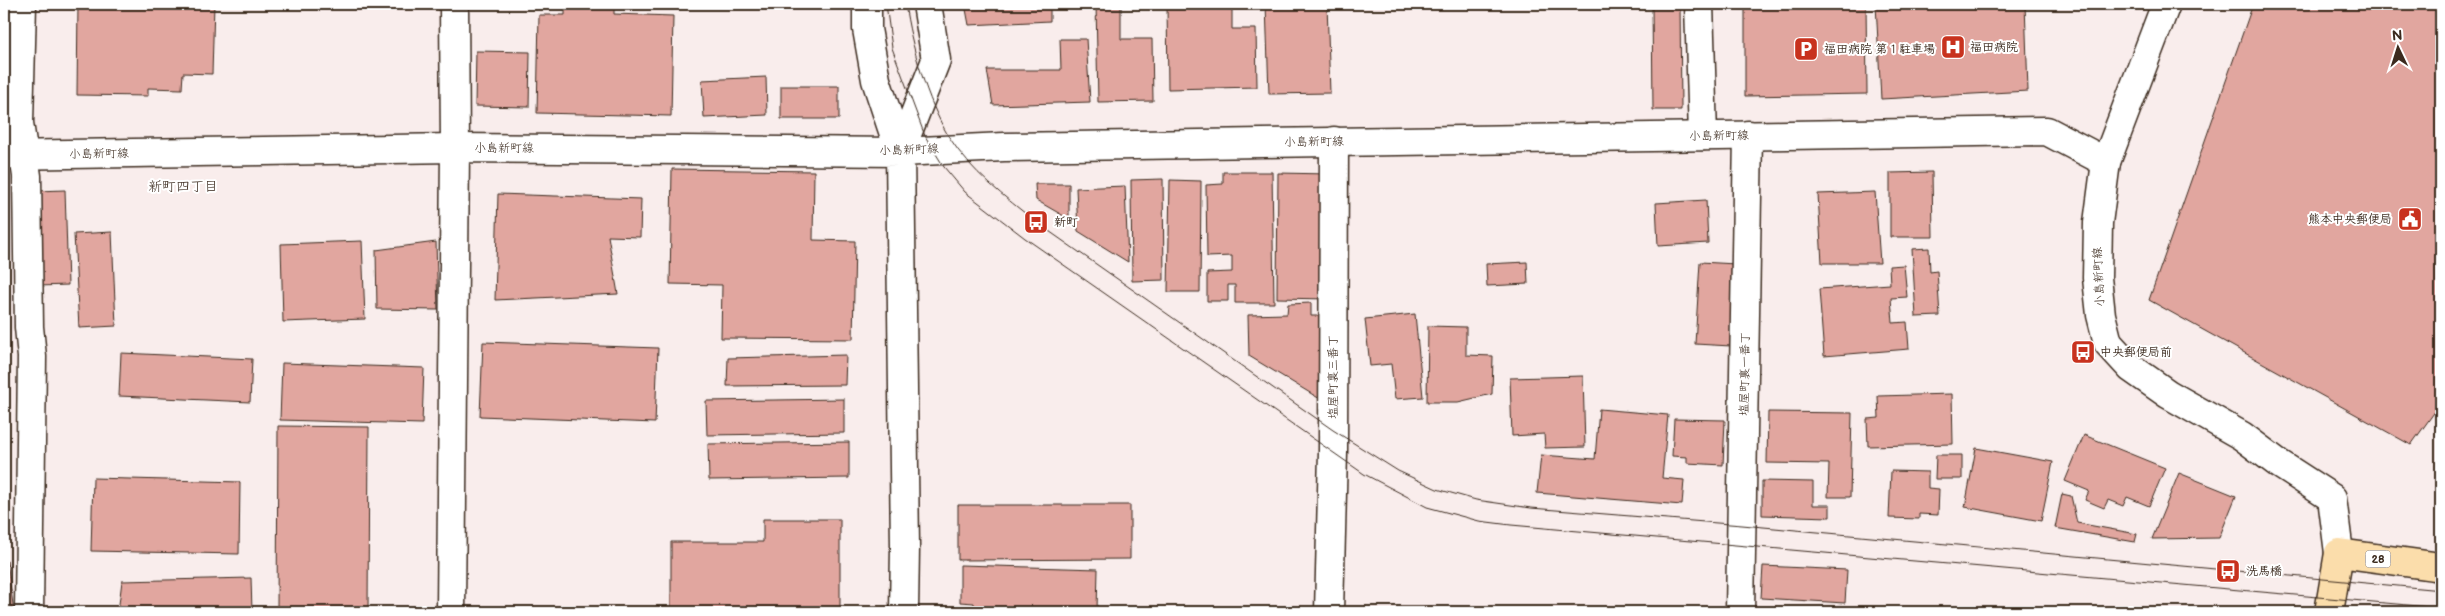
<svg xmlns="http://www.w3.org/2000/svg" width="2445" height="616" font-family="'Balsamiq Sans','Klee One',sans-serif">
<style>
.water{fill:#77c7d0;stroke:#5f8889}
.building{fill:#e1a69f;stroke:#3b2a1e}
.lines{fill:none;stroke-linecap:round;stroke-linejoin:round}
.street-casing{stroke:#3b2a1e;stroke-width:31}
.secondary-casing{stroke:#3b2a1e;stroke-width:31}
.primary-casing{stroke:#3b2a1e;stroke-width:31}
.street{stroke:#fff;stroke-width:28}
.secondary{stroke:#fff;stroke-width:28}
.primary{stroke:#fbddab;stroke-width:28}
.tram{stroke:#3b2a1e;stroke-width:1}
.labels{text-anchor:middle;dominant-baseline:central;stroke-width:4;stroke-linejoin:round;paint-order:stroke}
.shield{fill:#fff;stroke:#766a62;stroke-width:1}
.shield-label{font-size:11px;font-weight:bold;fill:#3b2a1e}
.poi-label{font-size:12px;font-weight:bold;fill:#3b2a1e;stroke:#fff;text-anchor:start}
.street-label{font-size:12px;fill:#3b2a1e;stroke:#fff}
.neighbourhood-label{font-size:14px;fill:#3b2a1e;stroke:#fff}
</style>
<rect width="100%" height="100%" fill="#f9edec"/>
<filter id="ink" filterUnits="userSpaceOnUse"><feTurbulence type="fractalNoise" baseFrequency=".02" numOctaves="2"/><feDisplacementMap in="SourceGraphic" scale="10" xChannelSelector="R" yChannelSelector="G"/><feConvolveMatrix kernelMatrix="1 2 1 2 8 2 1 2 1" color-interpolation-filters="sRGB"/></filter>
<g filter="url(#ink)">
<path class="water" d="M2441 531V612H2436L2438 540Z"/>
<path class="building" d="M78 4H214L212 74 183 73 182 89 148 88V96L77 95Z
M474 4H527V6L474 7Z
M565 4H614V14L673 16 671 116 537 113 539 15H565Z
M965 4H1050V21L969 25Z
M1096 4H1121V39H1152L1153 101 1098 102Z
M1167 4H1232V29H1256L1257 87 1168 89Z
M1266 4H1327L1330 93 1269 94Z
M1652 4H1680L1681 110H1653Z
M1745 4H1866L1867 94 1745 96Z
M1876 4H2025L2028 91 1881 99Z
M2253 4H2441V403L2411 445 2149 300Z
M1060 39H1086L1090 102 993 105 987 70H1061Z
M476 51 530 52 529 107 475 106Z
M766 77 767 115 704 118 702 80Z
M781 86H839V119H781Z
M672 169 814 171 813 240 855 241 853 339 721 338 722 285 670 284Z
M1223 172H1272L1274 303H1235V285H1228V301H1207V273L1232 272V256L1207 257 1206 185 1223 184Z
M1932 172 1933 237H1890V173Z
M1278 173 1328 174V299L1277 298Z
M1163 179 1164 280 1132 281 1131 180Z
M1170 180 1201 181 1200 292H1168Z
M1035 184H1069V219L1036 200Z
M1125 186 1128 262 1078 231 1076 188Z
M65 190 68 285 39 286 36 191Z
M1875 192 1880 263H1822L1818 194Z
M498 194 641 199 640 237 608 236 618 294 495 300Z
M1706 200 1708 243 1658 246 1656 203Z
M112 232 116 326 79 328 74 234Z
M362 241 365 319 283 322 281 244Z
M436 242 438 310 377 309 376 250Z
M1929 248 1930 272 1937 271 1940 316 1916 317 1912 249Z
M1527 262 1528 284 1487 286 1486 264Z
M1700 262 1736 264 1731 346 1695 344Z
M1904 265 1907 297 1891 298 1893 323 1907 322 1909 349 1824 356 1819 289 1890 284 1889 266Z
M1311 303V316H1325V402L1249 356 1248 315 1287 314 1288 304Z
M1415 314 1423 397 1395 399 1391 364 1370 366 1365 319Z
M1428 326 1466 327V355L1493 356 1492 394 1458 402H1427Z
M483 342 658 348 655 423 480 416Z
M121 353 252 359 250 402 119 396Z
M846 355 845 385 727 386 728 358Z
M282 363 424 368 422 424 280 420Z
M1583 376 1585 447 1545 448 1544 434 1512 436 1510 378Z
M1952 394 1953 444 1868 446 1867 419 1879 418 1878 396Z
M844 399V433L707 435 706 401Z
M1599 409 1668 415 1662 478 1684 480 1682 505 1537 493 1541 455 1595 459Z
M1768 412 1852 413 1850 497H1828L1829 464 1767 463Z
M1674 419 1725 420 1723 465 1687 463V457L1672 456Z
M278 426 369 427 368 612H277Z
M4 428H5L4 462Z
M2084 435 2165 468 2149 506 2127 497 2123 506 2108 500 2104 508 2085 500 2089 491 2065 481Z
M849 442V478L709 480 708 444Z
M1976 448 2053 462 2041 521 1965 507Z
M1936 455H1962V479H1935Z
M1891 471 1928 472V488L1939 489 1938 515 1919 514V519L1889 518Z
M2179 473 2236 496 2219 538 2152 539Z
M93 478 240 482 239 554 91 551Z
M1762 481 1813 482V505H1830V517L1762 515Z
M4 488H6L5 521H4Z
M2062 494 2071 496 2077 523 2137 534 2135 542 2055 528Z
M958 505H1130V559L958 560Z
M763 519H840V612H671V542H763Z
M4 561H7L14 612H4Z
M960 565 1098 569 1097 610 1021 608V612H974V603L960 602Z
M1763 566 1847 570 1845 603 1761 598Z
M251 578 252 612H118L122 581Z"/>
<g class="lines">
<defs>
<path id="street" d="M22 4 19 123 27 176 29 327 32 357 29 612
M1699 4 1703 136
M2106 162 2166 4
M451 612 455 148 454 4
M1329 612 1333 452 1334 141
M1740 612 1748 135"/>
<path id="secondary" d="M867 4V29L876 80 900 152 905 547 904 612
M900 152 936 60 927 4
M4 155 455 148 900 152 1004 147 2047 131 2106 162 2098 223 2097 278 2101 315 2108 343 2131 368 2168 394 2242 436 2278 463 2332 498 2339 553"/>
<path id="primary" d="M2329 612 2339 553 2441 567"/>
</defs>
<use href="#street" class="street-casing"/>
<use href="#secondary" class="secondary-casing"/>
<use href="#primary" class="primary-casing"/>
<use href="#street" class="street"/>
<use href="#secondary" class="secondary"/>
<use href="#primary" class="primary"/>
<path class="tram" d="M886 4 892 48 925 136 944 167 965 192 1025 238 1364 474 1427 507 1479 521 1511 525 2441 608
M905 4C911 45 927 101 949 137 971 172 1005 197 1036 222L1333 430 1398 471 1437 489 1476 500 1531 508 1742 525 2441 590"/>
</g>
</g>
<defs>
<symbol id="hospital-square" viewBox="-11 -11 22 22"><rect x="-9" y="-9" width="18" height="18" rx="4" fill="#c8321e" stroke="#fff"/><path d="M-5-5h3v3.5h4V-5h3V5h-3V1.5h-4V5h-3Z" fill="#fff"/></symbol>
<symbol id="parking-square" viewBox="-11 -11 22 22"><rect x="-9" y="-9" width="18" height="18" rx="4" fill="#c8321e" stroke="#fff"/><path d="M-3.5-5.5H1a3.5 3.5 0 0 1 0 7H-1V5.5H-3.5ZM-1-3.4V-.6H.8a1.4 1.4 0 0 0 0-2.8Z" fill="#fff"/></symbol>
<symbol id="civic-square" viewBox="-11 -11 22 22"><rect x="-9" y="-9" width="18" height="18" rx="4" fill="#c8321e" stroke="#fff"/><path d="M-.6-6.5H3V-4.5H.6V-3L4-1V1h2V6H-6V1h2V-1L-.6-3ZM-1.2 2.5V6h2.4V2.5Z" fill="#fff"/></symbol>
<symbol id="bus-square" viewBox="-11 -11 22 22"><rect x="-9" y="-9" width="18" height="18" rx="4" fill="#c8321e" stroke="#fff"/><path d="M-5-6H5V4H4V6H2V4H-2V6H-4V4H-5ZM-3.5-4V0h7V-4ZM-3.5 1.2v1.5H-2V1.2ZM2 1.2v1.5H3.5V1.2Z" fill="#fff"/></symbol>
</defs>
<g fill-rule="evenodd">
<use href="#hospital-square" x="1939" y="33" width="28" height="28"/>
<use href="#parking-square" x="1792" y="35" width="28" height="28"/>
<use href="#civic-square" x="2396" y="205" width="28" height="28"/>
<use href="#bus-square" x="1022" y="208" width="28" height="28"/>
<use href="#bus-square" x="2069" y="338" width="28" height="28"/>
<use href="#bus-square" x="2214" y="557" width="28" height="28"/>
</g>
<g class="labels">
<rect class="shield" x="2365.5" y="550.5" width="25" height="17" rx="4"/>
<g class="shield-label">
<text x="2378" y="559">28</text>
</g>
<g class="poi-label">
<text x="1970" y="47">福田病院</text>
<text x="1824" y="49">福田病院 第１駐車場</text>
<text x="2392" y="219" text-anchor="end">熊本中央郵便局</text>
<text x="1054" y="222">新町</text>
<text x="2100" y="352">中央郵便局前</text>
<text x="2246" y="571">洗馬橋</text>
</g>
<g class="street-label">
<text transform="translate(1719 136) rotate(-1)">小島新町線</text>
<text transform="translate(1314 142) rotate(-1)">小島新町線</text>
<text x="504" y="148">小島新町線</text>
<text transform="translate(909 150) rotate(-2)">小島新町線</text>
<text transform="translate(99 154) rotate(-1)">小島新町線</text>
<text transform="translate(2099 277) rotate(-93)">小島新町線</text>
<text transform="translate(1745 374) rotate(-89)">塩屋町裏一番丁</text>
<text transform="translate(1333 377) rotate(-90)">塩屋町裏三番丁</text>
</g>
<g class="neighbourhood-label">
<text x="183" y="186">新町四丁目</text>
</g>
</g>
<rect width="2445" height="616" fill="none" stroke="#fff" stroke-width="20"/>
<rect x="10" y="10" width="2425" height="596" fill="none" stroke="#3b2a1e" stroke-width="2" filter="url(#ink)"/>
<g transform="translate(2398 48) rotate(356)" stroke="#ffffff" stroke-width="4" paint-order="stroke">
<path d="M0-4L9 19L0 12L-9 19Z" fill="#3b2a1e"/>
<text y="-8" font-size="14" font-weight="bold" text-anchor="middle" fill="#3b2a1e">N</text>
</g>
</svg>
